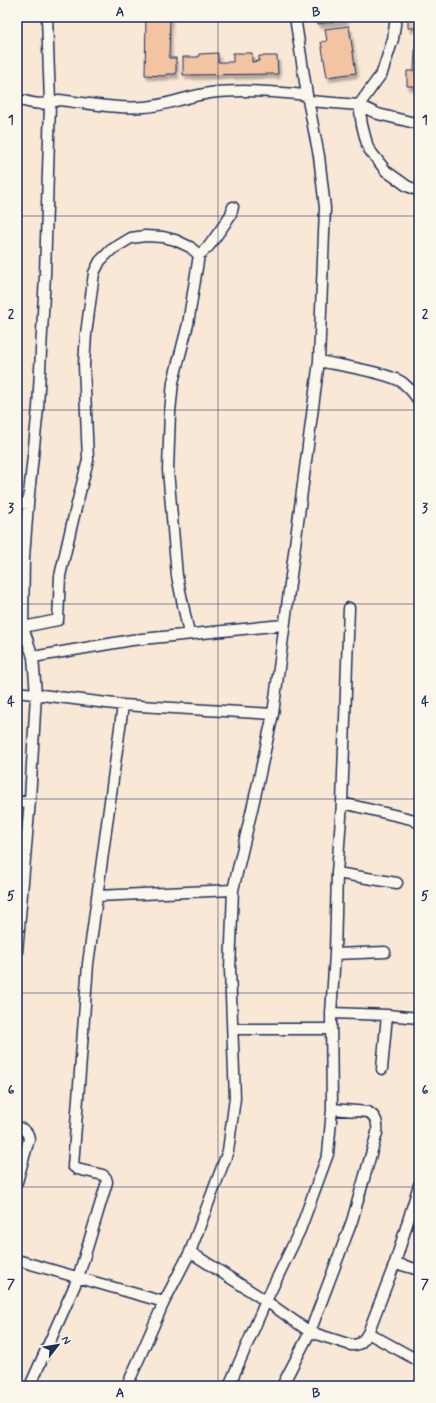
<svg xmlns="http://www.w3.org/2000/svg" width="436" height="1403" font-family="Mynerve,sans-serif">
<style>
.building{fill:#f3c4a2;stroke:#1b2f5e;filter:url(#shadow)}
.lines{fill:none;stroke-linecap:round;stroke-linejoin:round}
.street-casing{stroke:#1b2f5e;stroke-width:13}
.street{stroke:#fbf7ec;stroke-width:10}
.grid{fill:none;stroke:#1b2f5e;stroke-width:1;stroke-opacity:0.55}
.neatline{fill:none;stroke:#1b2f5e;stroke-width:1.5}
.grid-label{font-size:13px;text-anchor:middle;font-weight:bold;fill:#1b2f5e}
</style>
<defs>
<filter id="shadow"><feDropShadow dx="2.5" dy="4.5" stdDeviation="1" flood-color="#0004"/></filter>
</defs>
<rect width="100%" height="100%" fill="#f9e8d6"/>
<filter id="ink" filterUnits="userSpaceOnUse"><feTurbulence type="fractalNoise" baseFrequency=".025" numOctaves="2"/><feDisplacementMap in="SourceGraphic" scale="8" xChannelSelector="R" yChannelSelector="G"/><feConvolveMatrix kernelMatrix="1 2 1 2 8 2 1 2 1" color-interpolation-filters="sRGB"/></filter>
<g filter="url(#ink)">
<path class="building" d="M146 17H170L169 58H176V74H166V76L145 75Z
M317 17H346V20L318 24Z
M408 17H419V92L414 91V86H407V71H414L416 28H408Z
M349 26 356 73 327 77 321 42 327 41 325 29Z
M218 53V62H233V53H252V62L259 61V56H277L278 74 183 75V57H199V54Z"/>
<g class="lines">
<defs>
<path id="street" d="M396 17 393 39 382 73 359 105 362 125 368 148 386 171 407 186 419 191
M17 99C34 104 41 106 59 100 87 103 115 109 144 107 166 106 187 96 210 93 242 89 275 92 307 95
M309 101 359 105 378 114 419 124
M319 361C337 365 391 373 403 383 409 388 416 396 419 402
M17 503 28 504
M23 627 58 620 60 576 71 528 88 460 84 365 86 334 94 273 100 261 111 250 131 238 145 236 163 237 175 240 190 247 199 255
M189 634 177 576 168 470 170 412 173 382 188 324 199 255 209 246 224 225 231 214 233 207
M33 657 132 640 283 625
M17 692 123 705 273 714
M17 803 30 800
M342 803 411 819 419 823
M337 873 397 883
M97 896 233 890
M17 952 30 800 36 694 33 657 23 627 24 557 28 504 38 408 45 275 50 103 47 17
M335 954 385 952
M331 1013 387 1015 419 1018
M233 1029H331
M382 1069 387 1015
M17 1127C24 1130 28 1131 29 1139L17 1182
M190 1252 266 1301 310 1332 351 1345C361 1345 362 1342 368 1333L395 1263 419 1185
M17 1260 164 1302
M395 1263 419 1270
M368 1333 419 1361
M30 1386 78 1278 107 1182 106 1178 103 1175 77 1169 73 1166 88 964 123 705
M127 1386 164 1302 190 1252 228 1151 235 1098 230 970 233 890 256 792 273 714 319 361 325 208 319 156 307 95 295 17
M229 1386 266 1301 300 1230 328 1154 332 1109 331 1013 335 954 337 873 342 803 349 608
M282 1386 310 1332 352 1221 377 1133C378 1124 377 1117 368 1112L332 1109"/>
</defs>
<use href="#street" class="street-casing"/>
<use href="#street" class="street"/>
</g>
</g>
<path class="grid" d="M218 17V1386M17 216H419M17 410H419M17 604H419M17 799H419M17 993H419M17 1187H419"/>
<rect width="436" height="1403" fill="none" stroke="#fbf7ec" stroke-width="44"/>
<g transform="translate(58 1345) rotate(59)" stroke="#fbf7ec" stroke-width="3" paint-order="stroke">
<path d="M0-3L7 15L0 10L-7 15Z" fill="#1b2f5e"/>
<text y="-6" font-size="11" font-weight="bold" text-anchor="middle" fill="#1b2f5e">N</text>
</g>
<rect x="22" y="22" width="392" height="1359" class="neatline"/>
<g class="grid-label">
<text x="120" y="16">A</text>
<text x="316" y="16">B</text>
<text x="11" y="124">1</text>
<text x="425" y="124">1</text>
<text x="11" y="318">2</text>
<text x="425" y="318">2</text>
<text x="11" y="512">3</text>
<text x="425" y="512">3</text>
<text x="11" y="706">4</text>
<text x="425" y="706">4</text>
<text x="11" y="900">5</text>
<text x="425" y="900">5</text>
<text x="11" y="1094">6</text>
<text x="425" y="1094">6</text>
<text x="11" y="1288">7</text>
<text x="425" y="1288">7</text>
<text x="120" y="1397">A</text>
<text x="316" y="1397">B</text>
</g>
</svg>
